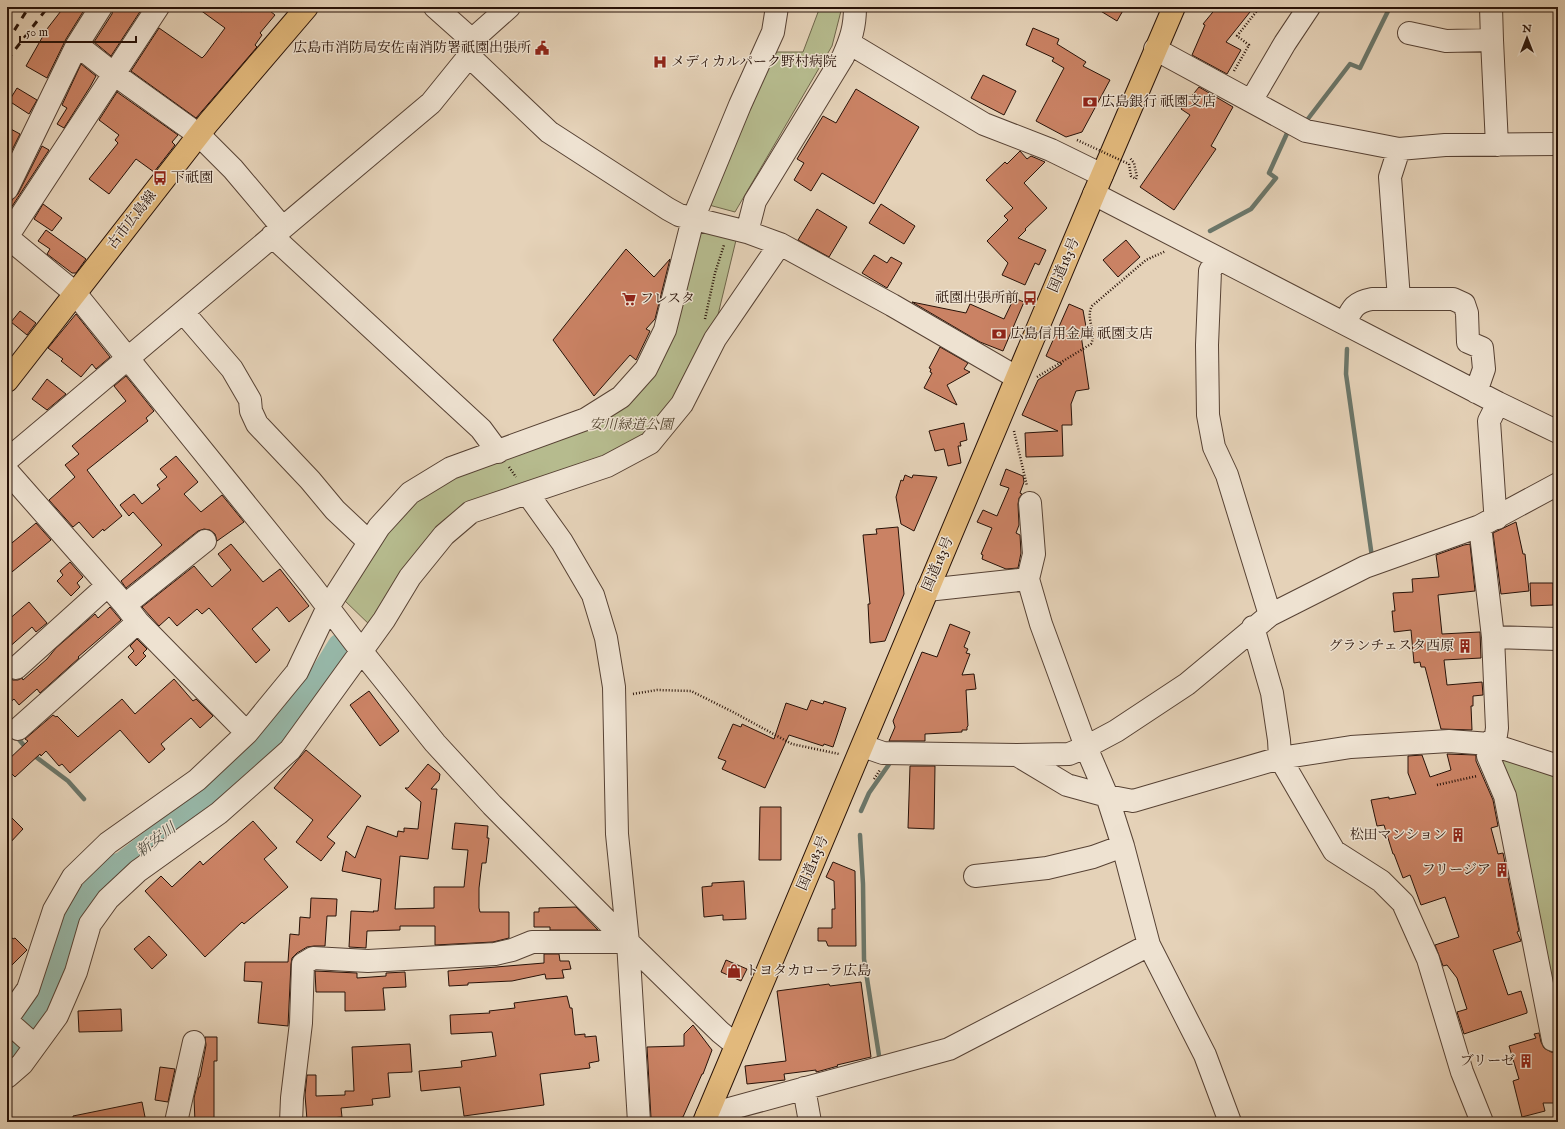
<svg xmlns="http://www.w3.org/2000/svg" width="1565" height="1129" font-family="'IM FELL English','Noto Serif JP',serif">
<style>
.green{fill:#b6bb8e;stroke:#6f664b}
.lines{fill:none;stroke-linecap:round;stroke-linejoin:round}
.stream{stroke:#6b7669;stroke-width:4.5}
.river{stroke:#97b8a9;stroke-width:28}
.building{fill:#ca8264;stroke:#281208}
.minor-casing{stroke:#574234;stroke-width:24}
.major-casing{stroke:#281208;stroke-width:24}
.highway-casing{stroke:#281208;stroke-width:24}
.path{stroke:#281208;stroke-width:2.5;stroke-dasharray:1 2;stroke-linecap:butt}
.minor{stroke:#eee2d1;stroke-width:22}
.major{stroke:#e2b97c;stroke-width:22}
.highway{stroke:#e2b97c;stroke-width:22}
.rail{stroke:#281208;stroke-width:3;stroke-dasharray:7 7;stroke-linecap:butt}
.path-bridge{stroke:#281208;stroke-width:2.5;stroke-dasharray:1 2;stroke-linecap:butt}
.labels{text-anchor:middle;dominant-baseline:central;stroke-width:3;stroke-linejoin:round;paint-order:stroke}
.poi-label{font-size:14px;fill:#281208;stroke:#eee2d1;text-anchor:end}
.street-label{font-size:14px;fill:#281208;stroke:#eee2d1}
.park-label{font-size:14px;font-style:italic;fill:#534530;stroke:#eee2d1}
.water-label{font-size:15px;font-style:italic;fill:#4f4c40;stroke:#eee2d1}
</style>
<rect width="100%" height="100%" fill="#e5d2b8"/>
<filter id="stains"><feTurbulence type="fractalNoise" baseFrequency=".005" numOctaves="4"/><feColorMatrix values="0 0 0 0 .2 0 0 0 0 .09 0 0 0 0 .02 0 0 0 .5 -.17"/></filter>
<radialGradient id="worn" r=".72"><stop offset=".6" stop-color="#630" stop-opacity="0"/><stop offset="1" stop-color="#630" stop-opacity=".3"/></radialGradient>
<path class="green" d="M820 7H842L832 46 735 212 709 205 775 52H803Z
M697 229 737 236 716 323 681 395 647 441 471 508 373 628 343 599 378 542 416 499 461 473 563 437 654 369Z
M1496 757 1558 775V1025Z"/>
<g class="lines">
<path class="stream" d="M1304 124 1350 64 1360 68 1390 7
M1210 231 1251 209 1276 178 1269 173 1289 129
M1347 349 1346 374 1372 557
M15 735 27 749
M32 754 68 781 84 799
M861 811 869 793 892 760
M860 835 863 884 864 959 880 1062
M100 862 103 873"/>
<path class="river" d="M7 1052 11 1049 41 1010 79 899 103 873 124 865 207 801 260 754 316 688 341 647"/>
</g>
<path class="building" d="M64 7H86L66 39 47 78 26 66 47 29Z
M113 7H143L111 56 94 42 112 14Z
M196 7H236L242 12 245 7H265L275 15 260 33 262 35 255 45 257 47 196 118 131 71 159 28 202 58 205 55 225 28Z
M1094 7H1125L1117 21Z
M1217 7H1254L1226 42 1241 50 1227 74 1192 55 1205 25 1203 24Z
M1033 28 1059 39 1057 44 1086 62 1083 66 1110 80 1082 132 1066 137 1036 121 1064 68 1052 61 1054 58 1026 45Z
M81 64 96 76 90 87 64 128 57 124 67 108 62 105Z
M983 75 1016 91 1004 115 971 98Z
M1199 87 1233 107 1211 146 1216 149 1174 210 1140 187 1190 115 1181 109Z
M17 88 37 100 29 114 9 101Z
M856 89 919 127 874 204 822 173 811 191 794 180 804 163 797 159 823 116 836 123Z
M117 92 178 135 172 142 175 145 154 172 136 159 109 194 89 179 118 143 115 140 119 135 99 120Z
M7 127 20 134 7 160Z
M42 146 49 150 7 214V211L12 200 18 194Z
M1020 151 1027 159 1031 156 1045 162 1024 183 1047 208 1025 229 1026 230 1018 238 1046 250 1039 265 1035 263 1025 285 1002 275 1008 263 987 241 1008 220 1004 216 1013 208 986 180 1005 162 1007 164Z
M43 204 62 218 52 231 34 219Z
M881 204 915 226 904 244 869 223Z
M817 209 847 227 829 257 798 240Z
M46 230 86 259 76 273H72L47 254 50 249 38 241Z
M1126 240 1140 257 1118 277 1103 260Z
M626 249 654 277 670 259 655 319 646 329 650 331 636 360 630 355 594 396 553 340Z
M874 255 887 263 891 257 902 263 887 288 862 273Z
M1014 298 1024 302 1003 351 980 342 912 302 966 313 970 304 1004 319Z
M1069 304 1083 310 1088 338 1081 335 1089 389 1076 391 1071 404 1072 425H1062L1063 456 1026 457 1025 433 1058 431 1022 415 1038 380 1062 364 1046 356Z
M20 311 36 323 27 335 11 322Z
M76 314 110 357 96 369 92 364 81 377 61 361 63 359 48 348Z
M940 347 968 363 964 369 970 372 947 385 957 405 924 388 932 373 930 372 931 369 929 368Z
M126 376 154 411 146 418 148 421 87 470 122 516 104 531 103 529 93 538 79 522 73 527 49 500 75 477 65 465 79 454 72 446 126 401 114 386Z
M47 379 66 394 47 410 32 399Z
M964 423 967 440 960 442 961 446H958L961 463 948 466 944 449 935 451 929 431Z
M176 456 198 482 184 494 201 512 222 495 244 522 217 541 215 534 210 530 204 529 198 531 126 588 121 581 162 545 133 512 129 516 120 505 134 494 142 504 160 489 157 485 167 477 160 469Z
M1006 469 1023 476 1024 482 1020 493 1022 494 1019 498 1018 504 1019 525 1016 533 1020 535 1021 553 1018 568 1006 569 982 559 983 555 981 554 992 528 977 522 983 510 997 516 1009 488 1000 485Z
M905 475 912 478 913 475 937 477 914 531 901 524 896 497 901 480 903 481Z
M1516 522 1523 554H1525L1529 591 1501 594 1493 533Z
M36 523 51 540 7 576V547Z
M898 527 904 594 885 641 870 643 868 604H870L863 535 877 534 876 529Z
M231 544 263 582 280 569 309 606 289 622 277 607 252 629 270 650 256 663 209 608 202 614 197 609 177 626 169 617 159 626 142 607 194 566 212 587 231 570 218 554Z
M1470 544 1475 591 1438 595 1442 634 1480 632 1481 658 1444 660 1447 685 1482 682 1483 695 1473 696V706H1471L1472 730 1441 729 1425 667H1421L1420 662 1414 663 1411 630 1394 632 1392 611H1395L1393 593 1413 592 1412 579 1439 577 1436 555 1464 545Z
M70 562 83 577 77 583 80 587 71 596 57 581 63 575 60 571Z
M1530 583H1553V605L1531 606Z
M29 602 47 623 36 632 32 627 7 649V621Z
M110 607 121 620 78 657 79 658 40 693 37 689 19 705 14 699 7 705V677L13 680H18L22 678 23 680 47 659 56 648 95 614 98 618Z
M950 624 970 632 964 647 968 649 966 653 970 654 962 675 974 674 976 689 966 690 968 726 967 727V730H962V732L925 734V741H889L895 727 893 721 922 652 937 657Z
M137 639 147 649 143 653 146 656 136 666 128 657 134 651 130 646Z
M174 679 193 701 196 699 213 716 200 728 191 718 161 744 165 749 149 763 120 730 70 773 62 764 59 766 46 751 41 756 40 754 15 777 7 769V761L28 741 25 739 53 715 56 717 57 716 78 737 122 699 135 714Z
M369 691 399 731 380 746 350 705Z
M811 700 823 704 824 701 846 708 833 747 824 744 823 746 789 735 765 788 722 769 726 761 718 758 733 724 741 727 742 724 774 739 786 703 807 710Z
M306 750 361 796 327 837 335 843 321 861 296 842 313 820 274 788Z
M1447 754 1476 755V761L1493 800 1498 826 1491 828 1498 854 1503 853 1519 931 1517 932 1521 941 1493 950 1508 995 1521 991 1527 1011V1013L1464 1034 1457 1012 1467 1009 1457 978 1447 965 1443 966 1435 945 1459 937 1445 897 1421 905 1410 875 1403 878 1394 854H1393L1384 825 1377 826 1371 800 1389 797V799L1416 794 1408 773V756L1422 755 1430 777 1451 770Z
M428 764 440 774 439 780 431 789H437L428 859 400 856 395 909 434 908V887H464L468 850 452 849 455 823 488 826 487 838H489L486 863H482L479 888V908L480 912H509V938L493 942 435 945V926H400V930L367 931 366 948 349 947 351 911 374 912 373 911H378L381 879 342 871 346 851 355 858 367 826 397 837 398 831 404 832V828L418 829 421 802 405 788H408Z
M910 766H935L934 829 908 828Z
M760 807H781V860H759Z
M7 813 23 829 7 846Z
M253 821 277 848 264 859 288 887 244 924 242 922 205 957 145 891 161 876 172 887 200 861 203 865Z
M833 862 855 871 856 946H828L826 941H818V928H832V909H835L834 881 826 877Z
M744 881 746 919 723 920V915L704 917 702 887 712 886V883Z
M311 898 337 899 336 916H327L325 946H314L307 947 297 953 292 958 291 964 288 1026 258 1023 262 982 244 981 245 962H288L290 934 299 935 300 917 310 918Z
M576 907 598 930H550V927H534V912H539V908Z
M7 932 13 939 15 938 27 950 7 970Z
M149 936 167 955 152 969 134 949Z
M544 954H559L560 961H569L571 969 562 970 564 978 546 979 545 974 512 981 468 983V985L449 986 448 971 544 963Z
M726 960 747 969 741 981 721 972Z
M315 971 357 973V978L386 976V973L405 972 406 987 383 988 385 1010 345 1011V992H316Z
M861 982 871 1057 837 1065 838 1066 820 1071 816 1072V1070L784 1074 785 1080 747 1084 745 1066 786 1061 777 991 829 984 830 986Z
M567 996 570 1008H572L575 1035 585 1034V1037L596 1036 599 1061 589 1063 590 1068 540 1074 544 1105 464 1116 460 1087 421 1091 419 1071 462 1067 461 1061 496 1056 492 1032 451 1034 450 1015 490 1013 489 1011 515 1008 514 1003Z
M121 1009 122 1031 79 1032 78 1011Z
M693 1025 712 1050 703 1074H702L683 1117 663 1120V1118H651L647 1047 684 1046V1034Z
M1539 1033 1541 1042 1544 1048 1551 1052 1558 1053V1103H1543L1545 1111 1522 1117 1513 1081 1519 1079 1509 1046 1536 1038 1534 1034Z
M205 1037H217V1061H214V1122H195L194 1098 199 1077H200L206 1045Z
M410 1044 412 1072 388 1073 390 1097 372 1099 373 1105 341 1108 342 1117 307 1120 305 1095 307 1075H316V1096L345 1095V1091H354L352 1047Z
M160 1067 175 1069 168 1102 155 1100Z
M142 1102 146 1122H73V1116Z"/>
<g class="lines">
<defs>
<path id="minor" d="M435 7 472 40
M1491 7 1492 40 1497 145
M1409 33 1446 41 1492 40
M849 43 984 124 1051 150 1102 175
M77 45 114 74 199 135 233 169 282 227
M1155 49 1306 131 1399 149 1445 145 1558 144
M469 56 549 132 668 209 679 215 747 232 780 244 892 305 1016 377
M1251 101 1285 43 1309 7
M7 189 77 45 101 7
M1094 194 1498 403 1558 432
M747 232 755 201 843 57C851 39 855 27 855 7
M272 236 481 429 498 452
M7 237 75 293 311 585 362 652 435 743 492 805 628 942 720 1032 736 1045
M7 237 158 7
M1217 258 1210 271 1207 345 1208 415 1214 447 1227 475 1270 615
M1399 299 1390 177 1399 149
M183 312 232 369 250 400 251 411 257 424 310 480 335 510 369 542
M1345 323C1352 308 1355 302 1372 299H1453L1464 304 1467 313 1468 342 1482 348 1484 369 1476 392
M7 460 431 103 469 56 472 40 509 7
M7 471 125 605 138 622 247 733
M527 493 562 542 593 595 606 638 614 687 617 834 628 942 639 1122
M1497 518 1495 510 1489 421 1498 403
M1480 526 1493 637 1497 728 1496 735 1490 744 1558 766
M1028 579 1041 624 1086 747 1107 796 1123 846 1149 945 1205 1055 1230 1122
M927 590 1028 579 1034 554 1030 503
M125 605 205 541
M1253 627 1272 693 1279 740 1280 758 1334 851 1381 881 1403 903 1428 959 1462 1072 1482 1122
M1493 637 1558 639
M16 668 107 586
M18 729 138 622
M863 746 883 753 1017 755 1069 754 1086 747 1116 731 1187 684 1270 615 1365 567 1480 526 1558 484
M1017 755 1067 785 1107 796 1133 801 1280 758 1351 747 1449 741 1490 744 1488 756 1505 796 1553 1040 1558 1041
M975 876 1047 868 1093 857 1123 846
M7 1019 28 989 54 910 73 877 108 843 197 780 247 733 297 672 328 607 379 527 410 493 451 468 586 419 621 397 646 369 665 330 693 219 740 105 773 32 777 7
M7 1021 35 1046
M7 1077 22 1064 57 1016 76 972 90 924 108 899 138 871 219 813 290 750 384 620 410 577 444 535 471 512 607 466 650 443 682 404 715 339 780 244
M804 1088 810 1122
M707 1115 949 1049 1149 945
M176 1122 194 1042
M291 1122 292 1098 301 1023 303 964 313 958 368 961 495 954 512 950 532 942H628"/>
<path id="major" d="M7 381 208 123 307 7"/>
<path id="highway" d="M704 1122 1094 194 1174 7"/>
</defs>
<use href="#minor" class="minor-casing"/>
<use href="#major" class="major-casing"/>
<use href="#highway" class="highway-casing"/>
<path class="path" d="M1234 71 1249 45 1237 36 1260 7
M1129 164 1131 176 1136 179 1137 177 1134 163 1130 158
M705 319 715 273 724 245
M1037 377 1091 344C1097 332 1085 318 1092 306L1146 260 1166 251
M1014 431 1027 486
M509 467 516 477
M633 694 657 690 691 691 733 712 792 744 839 754
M874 779 880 770
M1437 785 1477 776"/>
<use href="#minor" class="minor"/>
<use href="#major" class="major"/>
<use href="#highway" class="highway"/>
<path class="rail" d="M7 42 29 7
M7 60 48 7"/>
<path class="path-bridge" d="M1077 140 1129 164"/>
</g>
<defs>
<symbol id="civic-bare" viewBox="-9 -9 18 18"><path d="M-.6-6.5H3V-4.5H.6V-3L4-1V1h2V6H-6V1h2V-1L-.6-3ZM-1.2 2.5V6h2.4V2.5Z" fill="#8f2418" stroke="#eee2d1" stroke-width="2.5" paint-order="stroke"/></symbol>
<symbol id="hospital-bare" viewBox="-9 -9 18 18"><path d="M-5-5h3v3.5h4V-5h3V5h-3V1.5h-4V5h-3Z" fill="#8f2418" stroke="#eee2d1" stroke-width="2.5" paint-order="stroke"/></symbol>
<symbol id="bank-bare" viewBox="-9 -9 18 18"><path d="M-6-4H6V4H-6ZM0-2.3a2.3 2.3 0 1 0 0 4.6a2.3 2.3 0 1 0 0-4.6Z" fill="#8f2418" stroke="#eee2d1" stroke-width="2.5" paint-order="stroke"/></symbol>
<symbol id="bus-bare" viewBox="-9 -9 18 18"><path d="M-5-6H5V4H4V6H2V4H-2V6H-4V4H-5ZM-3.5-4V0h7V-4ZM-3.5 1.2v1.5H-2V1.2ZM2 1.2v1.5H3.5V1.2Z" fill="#8f2418" stroke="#eee2d1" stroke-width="2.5" paint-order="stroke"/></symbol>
<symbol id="supermarket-bare" viewBox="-9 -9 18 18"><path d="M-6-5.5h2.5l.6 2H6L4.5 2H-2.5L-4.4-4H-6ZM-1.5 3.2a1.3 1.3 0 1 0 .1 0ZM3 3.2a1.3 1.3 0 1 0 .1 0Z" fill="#8f2418" stroke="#eee2d1" stroke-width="2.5" paint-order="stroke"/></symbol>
<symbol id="building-bare" viewBox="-9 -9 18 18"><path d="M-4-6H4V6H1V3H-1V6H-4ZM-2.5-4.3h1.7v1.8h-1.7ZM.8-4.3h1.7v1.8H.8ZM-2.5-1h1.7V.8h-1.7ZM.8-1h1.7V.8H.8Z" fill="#8f2418" stroke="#eee2d1" stroke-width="2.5" paint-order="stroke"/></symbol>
<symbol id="shop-bare" viewBox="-9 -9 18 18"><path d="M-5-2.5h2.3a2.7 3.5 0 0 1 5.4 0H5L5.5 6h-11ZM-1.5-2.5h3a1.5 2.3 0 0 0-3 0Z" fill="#8f2418" stroke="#eee2d1" stroke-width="2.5" paint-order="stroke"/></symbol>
</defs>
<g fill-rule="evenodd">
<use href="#civic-bare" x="532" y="38" width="20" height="20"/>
<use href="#hospital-bare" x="650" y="52" width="20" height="20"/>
<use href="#bank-bare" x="1080" y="92" width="20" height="20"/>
<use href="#bus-bare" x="150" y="168" width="20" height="20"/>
<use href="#bus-bare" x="1020" y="288" width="20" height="20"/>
<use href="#supermarket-bare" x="619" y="289" width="20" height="20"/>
<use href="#bank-bare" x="989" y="324" width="20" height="20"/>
<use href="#building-bare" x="1455" y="636" width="20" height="20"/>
<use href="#building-bare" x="1448" y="825" width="20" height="20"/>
<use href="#building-bare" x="1492" y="860" width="20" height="20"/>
<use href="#shop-bare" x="724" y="961" width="20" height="20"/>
<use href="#building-bare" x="1516" y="1051" width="20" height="20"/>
</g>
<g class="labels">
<g class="poi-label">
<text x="531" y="48">広島市消防局安佐南消防署祇園出張所</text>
<text x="671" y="62" text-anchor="start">メディカルパーク野村病院</text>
<text x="1101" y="102" text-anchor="start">広島銀行 祇園支店</text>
<text x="171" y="178" text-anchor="start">下祇園</text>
<text x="1019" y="298">祇園出張所前</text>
<text x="640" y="299" text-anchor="start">フレスタ</text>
<text x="1010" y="334" text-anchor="start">広島信用金庫 祇園支店</text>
<text x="1454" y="646">グランチェスタ西原</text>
<text x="1447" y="835">松田マンション</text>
<text x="1491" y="870">フリージア</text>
<text x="745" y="971" text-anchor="start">トヨタカローラ広島</text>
<text x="1515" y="1061">ブリーゼ</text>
</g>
<g class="street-label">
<text transform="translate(132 220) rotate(-52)">古市広島線</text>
<text transform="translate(1064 265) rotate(-67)">国道183号</text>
<text transform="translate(938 564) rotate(-67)">国道183号</text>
<text transform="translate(813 863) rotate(-67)">国道183号</text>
</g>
<g class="park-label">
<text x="631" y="425">安川緑道公園</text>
</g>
<g class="water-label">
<text transform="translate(156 840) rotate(-37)">新安川</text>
</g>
</g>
<rect width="1565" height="1129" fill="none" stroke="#e5d2b8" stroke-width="24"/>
<rect x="8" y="8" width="1549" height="1113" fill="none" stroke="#281208" stroke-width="2"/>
<rect x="12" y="12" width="1541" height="1105" fill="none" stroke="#281208"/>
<g transform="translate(1527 38)" stroke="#eee2d1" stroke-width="3" paint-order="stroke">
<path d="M0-3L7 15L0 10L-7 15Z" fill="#281208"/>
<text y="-6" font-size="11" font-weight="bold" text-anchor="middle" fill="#281208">N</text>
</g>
<path d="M20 36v6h116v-6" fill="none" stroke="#281208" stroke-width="2"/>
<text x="26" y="36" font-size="12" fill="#281208" stroke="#eee2d1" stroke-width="3" paint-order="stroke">50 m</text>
<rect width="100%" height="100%" filter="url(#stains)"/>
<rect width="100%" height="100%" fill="url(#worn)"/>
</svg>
